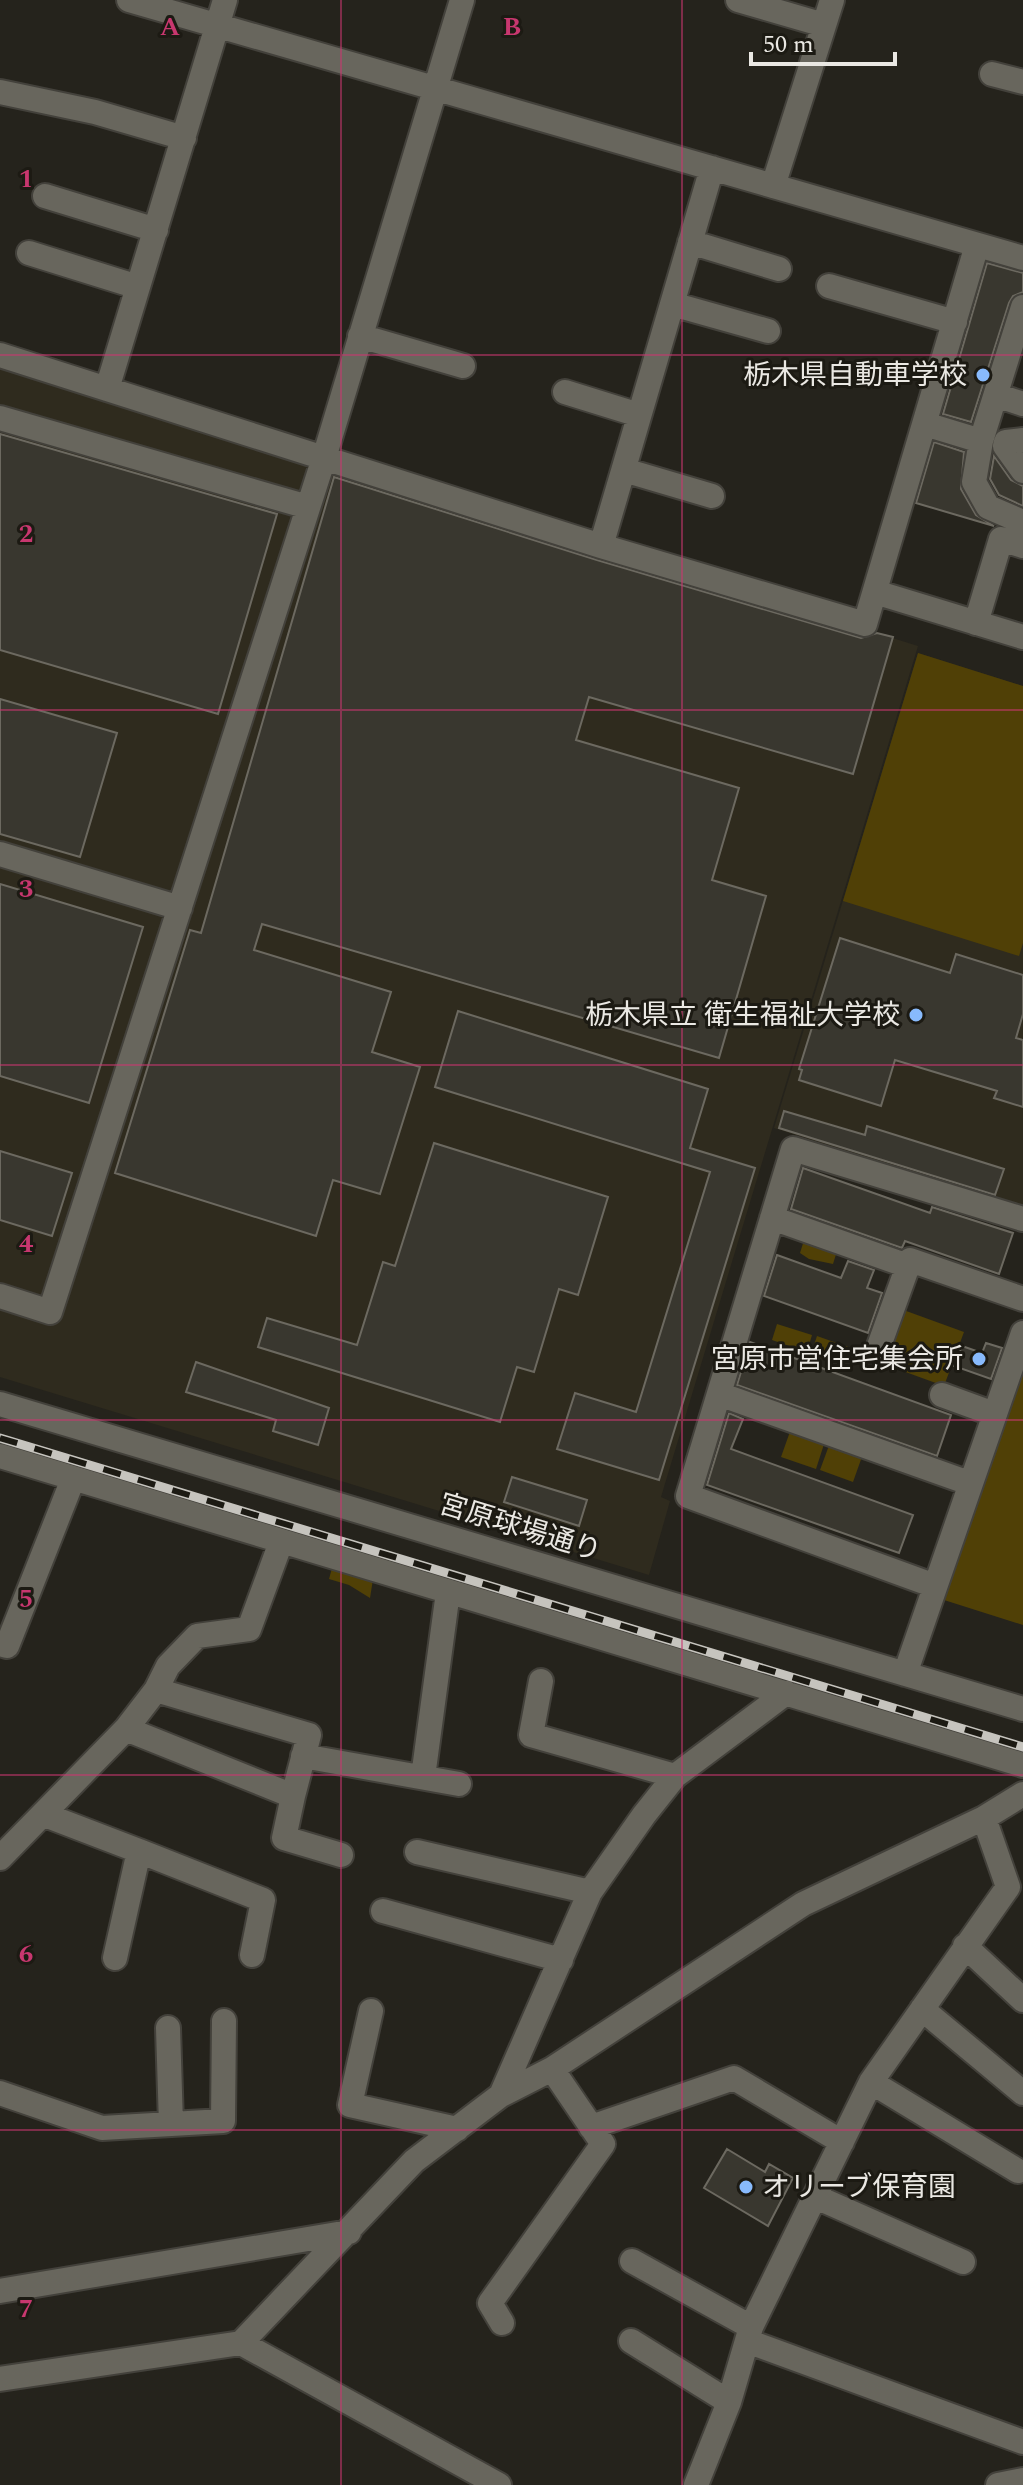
<svg xmlns="http://www.w3.org/2000/svg" width="1023" height="2485" font-family="Spectral,'Noto Sans JP',serif">
<style>
.built{fill:#2f2b1e}
.green{fill:#504006}
.building{fill:#39372f;stroke:#6c6960;stroke-width:2}
.lines{fill:none;stroke-linecap:round;stroke-linejoin:round}
.minor-casing{stroke:#43413b;stroke-width:28}
.minor{stroke:#68665d;stroke-width:24}
.rail-casing{stroke:#c6c4be;stroke-width:9}
.rail{stroke:#1c1a13;stroke-width:6;stroke-dasharray:18;stroke-linecap:butt}
.grid{fill:none;stroke:#c8376f;stroke-width:2;stroke-opacity:0.55}
.poi-dot{fill:#88bafc;stroke:#1c1a13;stroke-width:3}
.labels{text-anchor:middle;dominant-baseline:central;stroke-width:6;stroke-linejoin:round;paint-order:stroke}
.poi-label{font-size:28px;fill:#eae8e3;stroke:#1c1a13;text-anchor:end}
.street-label{font-size:28px;fill:#eae8e3;stroke:#1c1a13}
.grid-label{font-size:26px;text-anchor:middle;font-weight:bold;fill:#c8376f;stroke:#1c1a13;stroke-width:6;stroke-linejoin:round;paint-order:stroke}
</style>
<rect width="100%" height="100%" fill="#25231c"/>
<path class="built" d="M0 358 918 646 661 1497 670 1501 649 1575 0 1377Z
M918 653 1023 686V1207L774 1128Z"/>
<path class="green" d="M918 653 1023 686V943L1019 956 843 901Z
M805 1237 838 1248 833 1264 809 1259 800 1253Z
M898 1308 964 1332 944 1386 878 1362Z
M777 1324 812 1335 807 1352 772 1340Z
M817 1336 851 1348 844 1365 811 1354Z
M1023 1362V1625L944 1600Z
M792 1426 826 1438 816 1469 781 1457Z
M831 1440 864 1451 853 1482 820 1470Z
M334 1561 374 1573 370 1598 349 1585 329 1579Z"/>
<path class="building" d="M987 263 1023 273V292L1013 296 1009 303 971 422 943 414Z
M0 434 277 514 218 714 0 650Z
M934 442 964 452 961 489 976 515 994 526 916 503Z
M994 456 1011 480 1023 486V506L999 495 990 479Z
M334 477 597 560 861 638 877 633 893 637 853 774 589 697 576 740 739 788 712 880 766 896 719 1058 262 924 254 950 391 992 372 1052 420 1067 380 1194 333 1180 316 1236 115 1173 190 930 201 933Z
M0 699 117 733 80 857 0 834Z
M0 884 143 927 89 1103 0 1076Z
M840 938 950 973 956 954 1023 975V1014L1016 1038 1023 1040V1107L994 1098 997 1091 895 1060 881 1106 799 1080 802 1070 799 1069Z
M458 1011 708 1089 690 1148 755 1168 659 1480 557 1449 575 1393 636 1412 710 1172 435 1087Z
M784 1111 865 1135 867 1126 1004 1169 995 1195 779 1128Z
M434 1143 608 1197 578 1295 559 1289 534 1372 517 1367 500 1422 258 1347 267 1318 357 1345 383 1262 395 1266Z
M0 1151 72 1173 52 1236 0 1220Z
M803 1168 930 1213 932 1207 1013 1233 999 1274 905 1241 902 1248 791 1209Z
M777 1255 841 1278 848 1261 874 1270 867 1288 882 1293 868 1333 764 1296Z
M750 1342 951 1415 937 1456 737 1385Z
M986 1343 1002 1348 991 1379 954 1366 962 1346 982 1353Z
M196 1362 329 1408 318 1445 273 1431 276 1420 186 1392Z
M729 1413 743 1419 731 1449 913 1515 899 1553 707 1485Z
M512 1477 587 1500 579 1526 504 1502Z
M727 2149 765 2172 769 2164 793 2178 768 2226 704 2188Z"/>
<g class="lines">
<defs>
<path id="minor" d="M129 0 1023 258
M738 0 824 25
M992 74 1023 82
M0 92 95 112 184 138
M773 186 832 0
M45 196 156 230
M690 242 779 269
M29 253 138 287
M829 286 955 322
M672 304 768 331
M1023 307 981 441 974 482 988 507 1023 522
M360 336 463 366
M0 355 601 546 865 624 977 245
M107 389 225 0
M565 392 639 415
M996 395 1023 404
M0 418 308 507
M925 424 981 441
M1023 440 1006 442 1005 446 1023 471
M624 470 712 496
M601 546 712 168
M875 592 1023 637
M976 623 1001 539 1023 546
M0 854 180 908
M772 1218 908 1266
M0 1296 50 1312 324 458 462 0
M879 1346 910 1260 1023 1299
M719 1394 969 1483
M942 1395 994 1414
M0 1404 1023 1709
M0 1456 1023 1765
M935 1586 688 1496 793 1149 1023 1219
M0 1644 7 1646 73 1479
M905 1674 1023 1333
M541 1681 531 1735 675 1776
M156 1690 309 1735 293 1796
M126 1729 293 1796 284 1838 341 1855
M303 1756 459 1784
M423 1777 448 1592
M45 1815 139 1851 115 1958
M139 1851 263 1900 252 1955
M417 1852 590 1892
M0 1858 126 1729 156 1690 168 1666 197 1636 249 1629 281 1542
M383 1911 561 1960
M965 1946 1023 2000
M922 2009 1023 2093
M371 2011 350 2105 457 2129
M168 2028 171 2124
M871 2082 1018 2171
M0 2093 102 2128 223 2121 224 2021
M501 2095 590 1892 644 1815 675 1776 786 1693
M591 2127 734 2078 842 2142
M816 2197 963 2262
M632 2261 751 2327
M0 2291 349 2232
M502 2323 490 2303 603 2144 552 2069
M631 2341 729 2402
M747 2341 1023 2442
M241 2343 499 2485
M0 2379 241 2343 414 2161 501 2095 552 2069 803 1904 984 1818 1023 1794
M696 2485 729 2402 751 2327 871 2082 1008 1887 984 1818
M998 2485 1023 2480"/>
</defs>
<use href="#minor" class="minor-casing"/>
<use href="#minor" class="minor"/>
<defs>
<path id="rail" d="M0 1438 1023 1747"/>
</defs>
<use href="#rail" class="rail-casing"/>
<use href="#rail" class="rail"/>
</g>
<path class="grid" d="M341 0V2485M682 0V2485M0 355H1023M0 710H1023M0 1065H1023M0 1420H1023M0 1775H1023M0 2130H1023"/>
<g class="poi-dot">
<circle cx="983" cy="375" r="8"/>
<circle cx="916" cy="1015" r="8"/>
<circle cx="979" cy="1359" r="8"/>
<circle cx="746" cy="2187" r="8"/>
</g>
<g class="labels">
<g class="poi-label">
<text x="967" y="375">栃木県自動車学校</text>
<text x="900" y="1015">栃木県立 衛生福祉大学校</text>
<text x="963" y="1359">宮原市営住宅集会所</text>
<text x="762" y="2187" text-anchor="start">オリーブ保育園</text>
</g>
<g class="street-label">
<text transform="translate(520 1528) rotate(17)">宮原球場通り</text>
</g>
</g>
<g class="grid-label">
<text x="170" y="35">A</text>
<text x="512" y="35">B</text>
<text x="26" y="187">1</text>
<text x="26" y="542">2</text>
<text x="26" y="897">3</text>
<text x="26" y="1252">4</text>
<text x="26" y="1607">5</text>
<text x="26" y="1962">6</text>
<text x="26" y="2317">7</text>
</g>
<path d="M751 52v12h144v-12" fill="none" stroke="#eae8e3" stroke-width="4"/>
<text x="763" y="52" font-size="24" fill="#eae8e3" stroke="#1c1a13" stroke-width="6" paint-order="stroke">50 m</text>
</svg>
